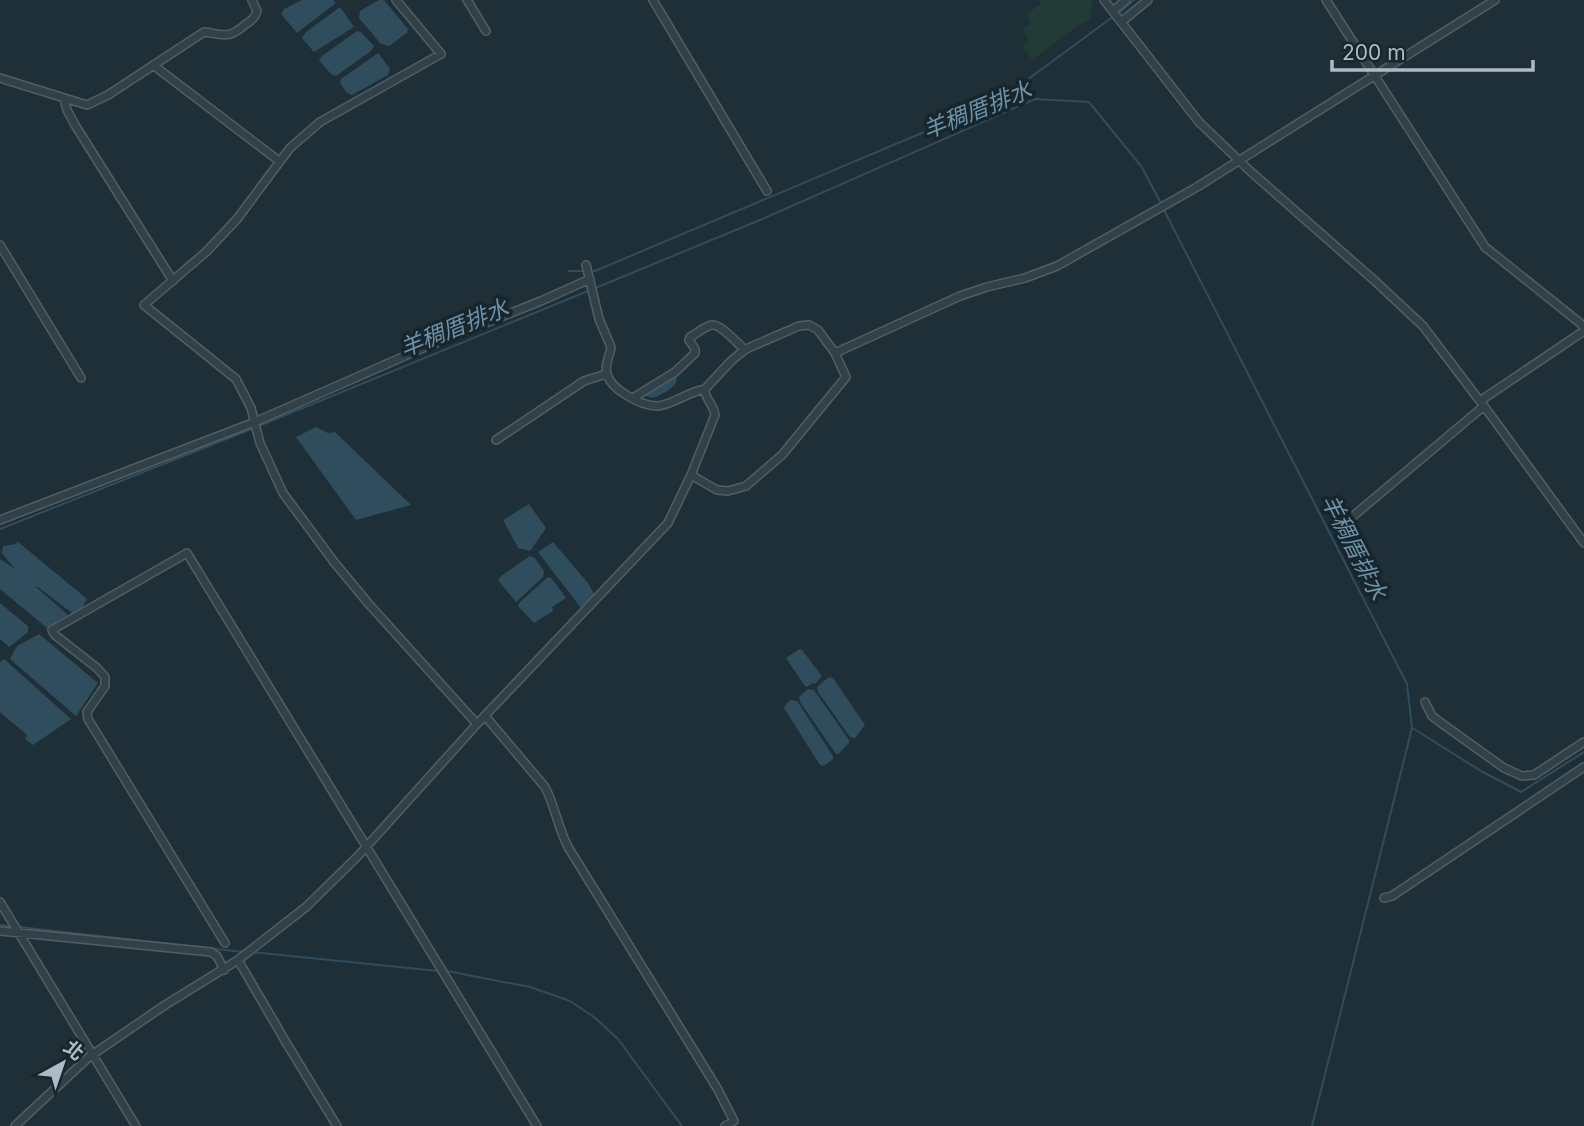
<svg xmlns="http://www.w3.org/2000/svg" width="1584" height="1126" font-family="Inter,'Noto Sans TC',sans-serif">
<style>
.green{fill:#223b37}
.water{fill:#304d5e}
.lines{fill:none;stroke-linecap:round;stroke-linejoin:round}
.stream{stroke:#304d5e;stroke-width:2}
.minor-casing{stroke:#505e66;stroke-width:10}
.minor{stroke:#324048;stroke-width:7}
.labels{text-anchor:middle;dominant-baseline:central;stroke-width:7;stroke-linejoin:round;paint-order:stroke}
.water-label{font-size:23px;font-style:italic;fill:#6b94aa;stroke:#18252c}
</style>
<rect width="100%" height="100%" fill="#1f2f38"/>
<path class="green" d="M1039 0H1091L1093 2 1090 20 1080 24 1032 60 1022 45 1029 40 1022 28 1031 24 1027 14 1041 4Z"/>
<path class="water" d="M302 0H333L336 3 297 33 281 14 284 9Z
M379 0H384L408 29 407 33 389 46 381 44 359 18 360 11Z
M340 7 354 27 314 52 302 38 306 32Z
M357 31 361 32 374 46 371 51 336 76 331 74 319 60 322 56Z
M378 53 390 69 388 75 352 95 347 93 340 83 341 79Z
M676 375 677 379C675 389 663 393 654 398L641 395Z
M316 427 328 433 335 432 411 505 356 520 296 437Z
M529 504 546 528 530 551 518 548 503 520Z
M17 541 87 599 82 608 72 613 38 587H36L68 615 47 628 0 589V559L15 569 2 553 3 546 16 544Z
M553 542 588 583 594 594 581 608 538 552Z
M530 556 535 558 544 571 543 577 516 602 498 580 501 576Z
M548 577 552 579 566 598 552 607 553 611 534 623 518 606 520 602Z
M0 603 28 626V632L9 647 0 639Z
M39 634 98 683 76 716 10 659 17 646Z
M800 649 802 650 822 676 815 684 813 683 807 687 805 686 786 658Z
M4 659 71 719 33 745 25 739 27 735 0 712V662Z
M829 677 833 678 865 725 855 738 850 737 818 692 817 687Z
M808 689 814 690 849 740V743L838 754H836L800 702 799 697Z
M791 700 797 701 833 756V759L824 766 820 765 784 708 786 704Z"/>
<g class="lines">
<path class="stream" d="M1119 13 1134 0
M1163 208 1407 684 1412 728 1312 1126
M569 271H585
M590 271H595L981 108 1016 88 1114 16
M593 289 760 220 1035 99 1089 102 1141 166 1161 203
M259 426 588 291
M0 529 254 428
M1414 729 1481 771 1521 792 1584 752
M0 925 10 926
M19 927 243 952
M252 952 438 971
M447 971 530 987 570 1001 594 1017 618 1039 682 1126"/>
<defs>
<path id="minor" d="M396 0 441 54 320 122 290 148 237 219 206 252 144 305 236 379 251 408 260 443 283 493 334 562 368 603 477 724
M467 0 486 31
M653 0 767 191
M1104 0 1199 122 1250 171 1375 281 1423 326 1492 417 1584 543
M1326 0 1485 247 1580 323 1584 328
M1113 11 1126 0
M1121 22 1148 0
M153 65 279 161
M0 78 87 105 108 95 204 32C225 35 229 39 246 24 252 20 255 18 257 11L252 0
M64 99 67 110 75 125 173 281
M0 245 81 378
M586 265 599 319 611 347C610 356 604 365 607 374 611 390 642 406 657 406 670 406 690 391 705 389
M835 353 960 296 987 287 1025 278 1057 266 1197 187 1495 0
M633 398 675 372 695 353V349L689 340 690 337C696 334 705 326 712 325 721 324 738 344 745 350
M1480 401 1584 331
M496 440 584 381 606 374
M0 520 255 422 423 348 541 301 590 279
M1339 528 1484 406
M1425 702 1432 716 1444 725 1504 768 1522 776 1534 775 1584 742
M485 716 545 787C555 806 558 828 568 847L717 1088 734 1121 725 1126
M1384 898 1392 896 1584 767
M0 902 136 1126
M0 931 211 952 217 956 224 970
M225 943 88 719 87 712 105 686V677L97 668 55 635 52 630 187 553 537 1126
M238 960 287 1044 337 1126
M15 1126 89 1057 165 1005 238 960 306 907 358 856 477 724 668 523 691 475 715 415C714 405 704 398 705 389L732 360 746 349 799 326 809 325 818 330 835 353 846 377 782 455 746 486 728 491 717 490 691 475"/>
</defs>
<use href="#minor" class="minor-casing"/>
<use href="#minor" class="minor"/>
</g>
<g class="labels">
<g class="water-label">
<text transform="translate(977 110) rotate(-22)">羊稠厝排水</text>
<text transform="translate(454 328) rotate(-22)">羊稠厝排水</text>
<text transform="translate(1354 547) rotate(63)">羊稠厝排水</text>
</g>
</g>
<g transform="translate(63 1063) rotate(40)" stroke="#18252c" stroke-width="5" paint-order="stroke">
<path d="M0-5L12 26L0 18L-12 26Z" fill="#acbbc5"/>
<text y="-10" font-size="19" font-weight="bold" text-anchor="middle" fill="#acbbc5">北</text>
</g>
<path d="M1332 60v10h201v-10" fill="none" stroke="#acbbc5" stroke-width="3.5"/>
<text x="1342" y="60" font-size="21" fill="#acbbc5" stroke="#18252c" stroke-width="5" paint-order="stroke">200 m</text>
</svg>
